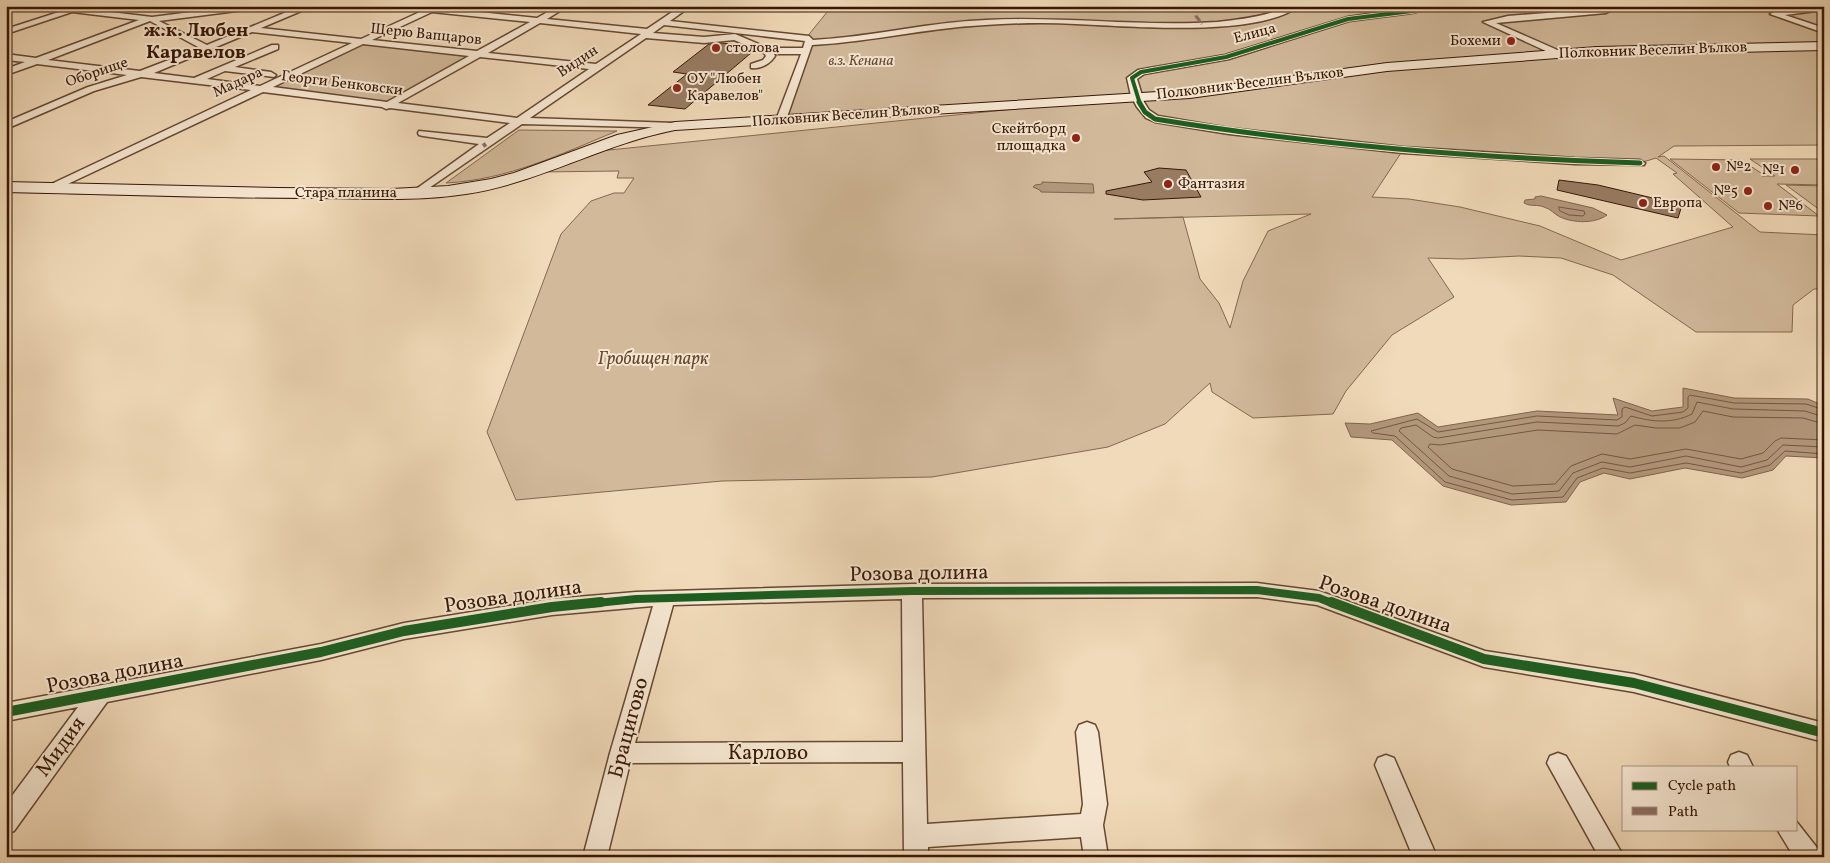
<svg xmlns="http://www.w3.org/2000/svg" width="1830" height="863" font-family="Vollkorn,serif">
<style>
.green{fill:#d1b99a;stroke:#84684f;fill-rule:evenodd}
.water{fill:#b2987b;stroke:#81644b}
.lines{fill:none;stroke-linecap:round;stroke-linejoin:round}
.shore{stroke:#745840;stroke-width:1}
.building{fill:#987c62;stroke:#371704}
.minor-casing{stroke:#664831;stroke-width:3}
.secondary-casing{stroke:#371704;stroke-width:2}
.minor{fill:#f6e7d2;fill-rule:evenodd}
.secondary{fill:#f6e7d2;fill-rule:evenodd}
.quiet-far1{stroke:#8d6e63;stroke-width:3;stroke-dasharray:7 3;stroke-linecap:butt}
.quiet{stroke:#8d6e63;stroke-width:4.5;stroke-dasharray:9 4.5;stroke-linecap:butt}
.cycleway-far3-casing{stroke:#f6e7d2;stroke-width:5.5}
.cycleway-far2-casing{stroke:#f6e7d2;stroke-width:7}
.cycleway-far1-casing{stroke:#f6e7d2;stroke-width:11}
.cycleway-casing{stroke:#f6e7d2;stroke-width:13}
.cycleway-far3{stroke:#1b5e20;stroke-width:4}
.cycleway-far2{stroke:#1b5e20;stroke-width:5}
.cycleway-far1{stroke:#1b5e20;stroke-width:8}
.cycleway{stroke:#1b5e20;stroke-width:10}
.poi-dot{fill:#8f2418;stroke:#f6e7d2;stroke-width:2}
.labels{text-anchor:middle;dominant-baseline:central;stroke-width:4;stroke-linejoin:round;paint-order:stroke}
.far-street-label{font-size:15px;fill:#371704;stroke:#f6e7d2}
.far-poi-label{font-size:15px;fill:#371704;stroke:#f6e7d2;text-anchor:start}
.far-park-label{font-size:15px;font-style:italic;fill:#654831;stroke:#f6e7d2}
.park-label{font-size:18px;font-style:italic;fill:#654831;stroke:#f6e7d2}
.far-district-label{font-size:19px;font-weight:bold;fill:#371704;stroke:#f6e7d2}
.near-street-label{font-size:21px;fill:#371704;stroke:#f6e7d2}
</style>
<rect width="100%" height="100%" fill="#f1dab9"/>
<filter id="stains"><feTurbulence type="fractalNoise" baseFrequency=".004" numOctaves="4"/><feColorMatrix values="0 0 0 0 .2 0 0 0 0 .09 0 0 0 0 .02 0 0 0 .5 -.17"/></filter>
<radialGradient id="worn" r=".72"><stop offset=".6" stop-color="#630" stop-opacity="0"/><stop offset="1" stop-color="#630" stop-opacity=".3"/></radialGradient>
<path class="green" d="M832 6H1824V145L1674 146 1658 157 1664 156 1760 232 1824 235V289H1814L1793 305 1792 332H1696L1613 275 1561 258 1519 256 1462 259 1428 258 1454 297 1392 335 1346 391 1333 414 1253 418 1212 392 1210 383 1165 424 1108 447 932 477 722 481 516 500 487 432 561 234 591 201 614 193H624L634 178H617L619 171 540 172 599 151 1114 99 781 120 806 38ZM1403 150 1640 163 1656 158 1677 173 1673 174 1733 227 1621 260 1540 226 1460 207 1409 199 1372 197ZM1311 214 1268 231 1243 281 1230 328 1219 303 1200 279 1183 217 1114 219Z
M364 43 473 55 388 103 269 88Z
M519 130 617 131C561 154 507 180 446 183Z
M1670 159 1741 160 1764 175 1762 176H1775L1750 159H1817L1824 163V185L1777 184 1819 216 1739 213Z
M1786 185 1824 186V213Z"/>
<path class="water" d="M1042 182 1093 184 1094 193 1041 192 1040 190 1033 187 1035 185 1042 184Z
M1541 196 1593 208 1607 215C1595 224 1573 223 1560 217 1554 214 1551 209 1544 207 1537 204 1531 207 1524 203L1525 200 1535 199V197Z
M1683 388 1734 398 1808 399 1824 406V458L1786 456 1773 470 1742 478 1685 468 1630 479 1604 473 1580 482 1566 502 1511 505 1443 486 1392 440 1351 437 1345 423 1370 424 1418 413 1438 427 1537 411 1618 415 1613 398 1652 411 1683 407Z"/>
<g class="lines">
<path class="shore" d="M1559 207 1584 211 1585 214 1583 216 1569 215 1560 211Z
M1824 410 1806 404 1734 403 1690 395 1688 397V408L1683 412 1652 416 1625 407 1622 409V417L1617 420 1537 416 1438 432 1417 419 1371 431 1373 433 1395 436 1445 482 1512 500 1563 497 1577 478 1603 468 1630 473 1686 463 1741 473 1770 465 1785 451 1824 454
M1824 417 1805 411 1733 409 1697 402 1692 414C1672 424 1652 422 1631 416L1625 423 1618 426 1537 422 1438 438 1433 437 1416 425 1401 428 1399 431 1449 476 1512 494 1559 491 1573 473 1602 462 1630 467 1686 456 1741 467 1767 460 1783 445 1824 447
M1824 424 1803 418 1733 417 1703 411 1695 422 1680 428H1656L1635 425 1617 434 1538 430 1440 445 1430 444 1428 447 1452 469 1513 486 1555 484 1571 466 1602 454 1630 459 1686 449 1741 459 1763 453 1775 441 1781 438 1824 440"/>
</g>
<path class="building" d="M721 43 733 44 726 50 751 53 685 109 648 105 687 74 673 72 709 44Z
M1159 168 1186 170 1201 197 1143 200 1106 194V191L1152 182 1144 172Z
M1559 180 1598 185 1682 205 1678 218 1557 190Z"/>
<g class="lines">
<defs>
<path id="minor" d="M34 6H61L152 17 238 6H264L260 8 159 21 207 45 301 6H313L261 28 361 39 422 11 397 6H442L441 8 537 18 558 6H568L547 19 647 29 681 6H691L670 21 809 36 813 40C871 37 928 22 986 20 1063 16 1141 27 1217 22 1235 20 1253 18 1270 13 1280 10 1287 6 1299 6 1257 38 1128 26 1076 24 1046 22 1015 23 985 25 927 28 870 42 812 45L786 120 781 123 776 120 801 54H774L775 56C770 64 761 69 751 68V64L763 60 766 56 764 53 734 40 704 43 646 38 530 118 675 123 679 124 680 126 679 128 522 124 416 197 410 194 412 192 479 144 423 136 419 135 418 133 419 131 487 138 510 123 390 108 386 109 382 107 263 92 55 190H47L45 188 47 186 251 90 141 77 94 91 6 129V122L88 87 127 75 37 64 6 75V69L25 62 6 60V54L36 58 139 20 72 12 6 34V29L62 11ZM432 12 530 22 477 51 372 40ZM150 21 200 48 140 71 48 60ZM540 23 641 34 596 64 488 53ZM664 25 805 41 803 48H768L735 34 704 37 653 33ZM252 32 352 43 260 86 207 79 225 71 274 77 276 75 271 72 235 67 278 49V45H272L194 78 154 73ZM363 44 469 56 387 102 273 87ZM480 57 589 69 517 118 398 103Z
M1422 6H1438L1412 13 1349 21 1229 59 1144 74 1137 79 1144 102 1149 110 1158 116 1229 128 1403 147 1575 158 1640 160 1645 163 1644 165 1575 164 1403 153 1229 134 1155 122 1146 118 1137 107 1131 96 1127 78 1138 70 1225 55 1348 17Z
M1595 6H1605L1610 11 1606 13 1496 23 1562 52V56L1559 57 1483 22 1508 16 1598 9Z
M1824 6V10L1785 15 1824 28V33L1770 14 1774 12Z
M1257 583 1319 591 1485 651 1634 674 1824 723V742L1634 692 1484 667 1317 605 1257 597 922 598 927 824 1081 814 1083 804 1076 732 1079 725 1087 722 1095 725 1098 732 1107 804 1103 825 1108 857H1084L1081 837 928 847V857H904L903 762 630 763 607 857H583L610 753 653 606 552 615 404 639 321 660 107 702 14 831 6 834V804L78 707 6 721V703L321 644 404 623 552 599 636 592 912 584ZM902 599 903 742 635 743 673 605Z
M1739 752 1747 755 1753 767H1730L1728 762 1731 755Z
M1558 753 1566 756 1624 857H1599L1547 763 1550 756Z
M1386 755 1394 758 1437 857H1413L1375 765 1378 758Z
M1796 821 1818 849 1821 857H1794L1777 829H1796Z"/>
<path id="secondary" d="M1824 42V50L1597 55 1387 71 1190 98 675 130C603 144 539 183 466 194 415 202 363 198 312 198 210 198 108 194 6 192V182L277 188 391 189 448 186 491 179 514 173 617 135 675 122 1190 90 1387 63 1597 47Z"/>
</defs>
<use href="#minor" class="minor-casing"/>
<use href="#secondary" class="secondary-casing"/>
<use href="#minor" class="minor"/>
<use href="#secondary" class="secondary"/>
<path class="quiet-far1" d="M1199 6 1196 16 1202 24"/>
<path class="quiet" d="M483 146 486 144"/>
<defs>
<path id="cycleway-far3" d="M1140 104 1132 78 1141 72 1226 57 1348 19 1412 11 1434 6"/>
<path id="cycleway-far2" d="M1139 102 1145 112 1155 119C1315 145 1478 158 1640 163"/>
<path id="cycleway-far1" d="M587 604 636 599 912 591 1257 590 1319 598 1334 604"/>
<path id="cycleway" d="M1331 602 1484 659 1634 683 1824 733
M6 712 321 652 404 631 552 607 601 602"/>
</defs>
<use href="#cycleway-far3" class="cycleway-far3-casing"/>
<use href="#cycleway-far2" class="cycleway-far2-casing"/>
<use href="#cycleway-far1" class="cycleway-far1-casing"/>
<use href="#cycleway" class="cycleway-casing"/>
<use href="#cycleway-far3" class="cycleway-far3"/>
<use href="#cycleway-far2" class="cycleway-far2"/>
<use href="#cycleway-far1" class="cycleway-far1"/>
<use href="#cycleway" class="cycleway"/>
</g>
<g class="poi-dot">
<circle cx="1511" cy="41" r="5"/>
<circle cx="716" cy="48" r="5"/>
<circle cx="677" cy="88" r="5"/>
<circle cx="1076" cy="138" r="5"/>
<circle cx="1716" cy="167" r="5"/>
<circle cx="1795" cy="170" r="5"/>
<circle cx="1168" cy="184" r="5"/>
<circle cx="1748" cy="191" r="5"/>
<circle cx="1643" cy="203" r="5"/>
<circle cx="1768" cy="206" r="5"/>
</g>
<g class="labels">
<g class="far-street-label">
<text transform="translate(1255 34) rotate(-15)">Елица</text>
<text transform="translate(426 35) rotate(6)">Щерю Вапцаров</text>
<text transform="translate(1653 51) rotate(-2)">Полковник Веселин Вълков</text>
<text transform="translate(578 62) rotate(-34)">Видин</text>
<text transform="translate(97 73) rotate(-19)">Оборище</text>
<text transform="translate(238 83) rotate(-25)">Мадара</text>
<text transform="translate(342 84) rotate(7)">Георги Бенковски</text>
<text transform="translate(1250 84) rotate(-7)">Полковник Веселин Вълков</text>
<text transform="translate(846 116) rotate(-4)">Полковник Веселин Вълков</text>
<text x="346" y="193">Стара планина</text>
</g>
<g class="far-poi-label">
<text x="1501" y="41" text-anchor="end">Бохеми</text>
<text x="726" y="48">столова</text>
<text x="687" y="79">ОУ "Любен<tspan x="687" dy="17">Каравелов"</tspan></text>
<text x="1066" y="129" text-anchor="end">Скейтборд<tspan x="1066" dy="17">площадка</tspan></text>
<text x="1726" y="167">№2</text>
<text x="1785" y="170" text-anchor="end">№1</text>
<text x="1178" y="184">Фантазия</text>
<text x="1738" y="191" text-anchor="end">№5</text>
<text x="1653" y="203">Европа</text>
<text x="1778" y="206">№6</text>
</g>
<g class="far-park-label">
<text x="861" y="61">в.з. Кенана</text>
</g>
<g class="park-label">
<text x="653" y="359">Гробищен парк</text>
</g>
<g class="far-district-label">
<text x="196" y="31">ж.к. Любен<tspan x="196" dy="22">Каравелов</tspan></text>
</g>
<g class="near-street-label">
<text transform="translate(919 574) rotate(-1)">Розова долина</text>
<text transform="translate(513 597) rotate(-8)">Розова долина</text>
<text transform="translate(1385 605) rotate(19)">Розова долина</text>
<text transform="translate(115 674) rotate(-11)">Розова долина</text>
<text transform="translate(629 728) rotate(-75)">Брацигово</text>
<text transform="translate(61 747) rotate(-54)">Мидия</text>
<text x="768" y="753">Карлово</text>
</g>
</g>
<rect width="1830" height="863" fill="none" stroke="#f1dab9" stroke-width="25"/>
<rect x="8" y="8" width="1815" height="848" fill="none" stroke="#371704" stroke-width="2.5"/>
<rect x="12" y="12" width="1805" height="838" fill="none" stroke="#371704"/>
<rect x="1622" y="766" width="175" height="65" fill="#f6e7d2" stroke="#aa9480"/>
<rect x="1632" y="782" width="25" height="8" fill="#1b5e20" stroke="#aa9480"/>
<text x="1668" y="790" font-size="15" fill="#371704">Cycle path</text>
<rect x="1632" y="807" width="25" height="8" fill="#8d6e63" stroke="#aa9480"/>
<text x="1668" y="816" font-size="15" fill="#371704">Path</text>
<rect width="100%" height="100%" filter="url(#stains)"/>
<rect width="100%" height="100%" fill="url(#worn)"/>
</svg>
